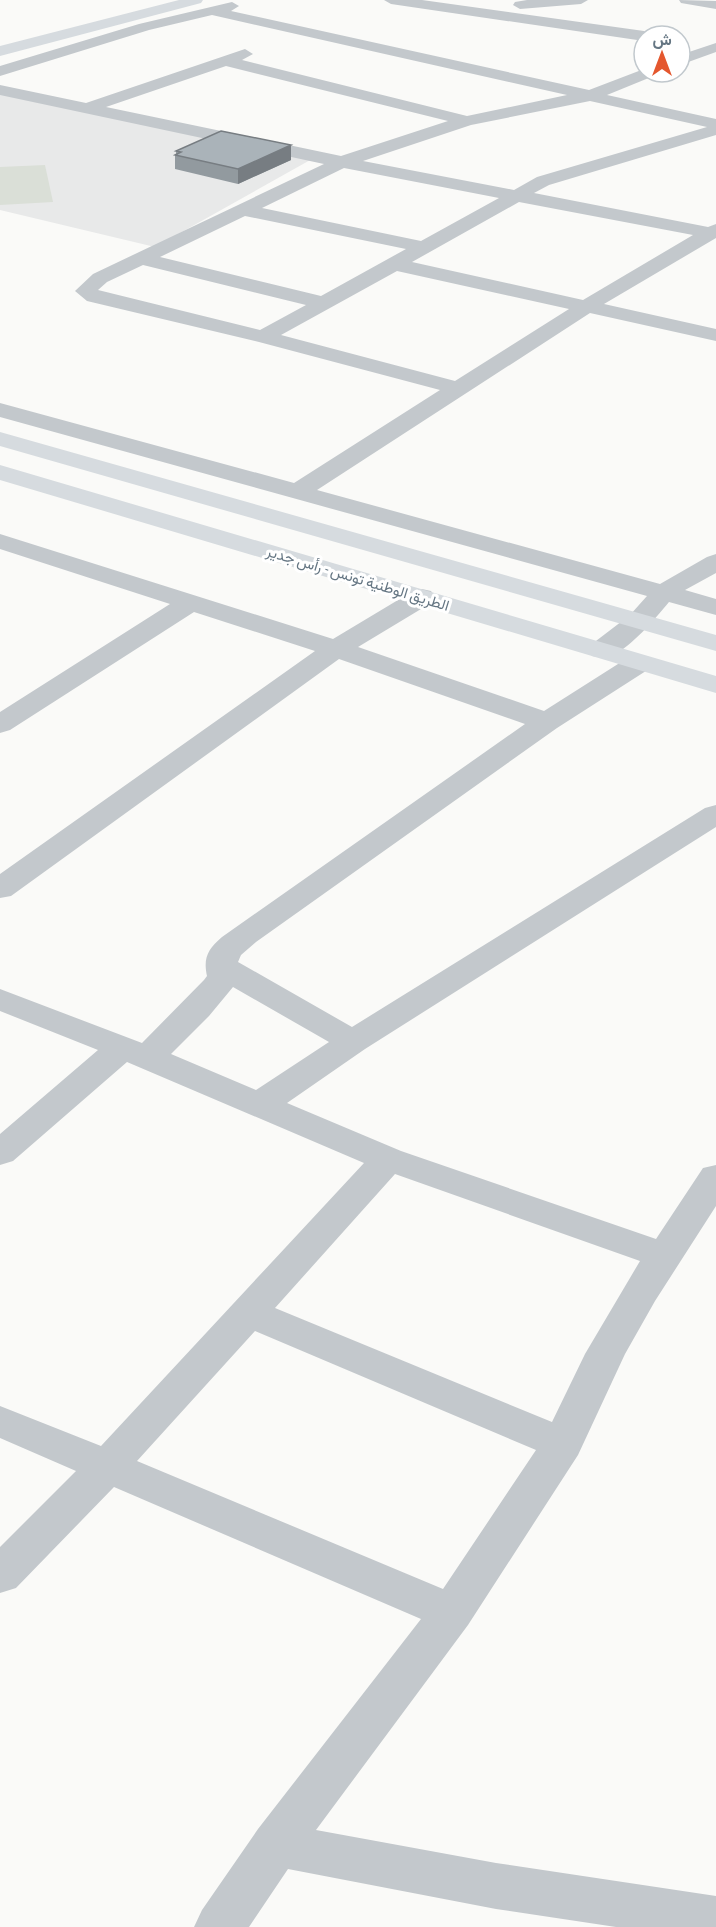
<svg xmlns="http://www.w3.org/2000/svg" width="716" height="1927" font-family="'PT Sans Narrow',Vazirmatn,sans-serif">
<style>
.built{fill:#e8e9e9}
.green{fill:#dadfd7}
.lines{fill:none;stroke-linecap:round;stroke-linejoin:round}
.minor{fill:#c3c8cc;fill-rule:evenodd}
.major{fill:#d6dbdf;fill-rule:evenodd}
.highway{fill:#d6dbdf;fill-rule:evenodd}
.wall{fill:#929a9f}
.shaded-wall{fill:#777d82}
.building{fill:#aab3b9;stroke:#777d82;stroke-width:1.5}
.labels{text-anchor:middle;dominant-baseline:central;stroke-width:6;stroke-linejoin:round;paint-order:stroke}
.far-street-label{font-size:15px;fill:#657683;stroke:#fff}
</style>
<rect width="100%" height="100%" fill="#fafaf8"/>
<path class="built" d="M0 90 312 159 155 247 0 210Z"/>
<path class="green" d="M45 165 53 202 0 205V167Z"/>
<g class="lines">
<path class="minor" d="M384 0H422L644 31 652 36H644V41L391 4Z
M527 0H588L581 4 520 9 513 5 515 2Z
M679 0 716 1V9L681 3Z
M232 2 239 6 231 11 589 90 644 69V72H658L656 75 607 95 716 119V135L549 185 534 193 708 227 716 224V238L604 304 716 329V341L590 313 317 490 660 584 707 557 716 554V573L685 590 716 599V615L669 602C654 620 633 645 612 656 605 659 599 657 592 656L588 650 592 644 630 615 647 596 0 417V403L294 483 440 390 259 342 87 301 75 291 93 274 324 164 0 95V85L86 103 245 49 253 54 242 60 467 116 567 95 212 15 149 30 0 76V66L139 24ZM226 66 448 121 341 156 106 107ZM590 101 707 127 537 177 514 190 363 161 471 125ZM344 168 499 198 421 241 262 208ZM519 202 693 235 583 300 412 262ZM245 216 406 249 321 296 160 257ZM143 265 306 305 260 330 98 290 107 282ZM397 271 569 309 455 381 281 335Z
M716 43V52L680 65V55Z
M0 534 333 639 413 591 422 589 431 591 435 597 431 603 358 647 544 711 629 657 639 655 649 657 653 663 649 669 557 728 256 942 241 955 238 962 352 1027 705 808 716 805V827L365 1049 287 1103 401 1151 656 1239 703 1168 716 1165V1206L655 1301 625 1354 578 1455 468 1625 316 1830 496 1863 716 1896V1927H616L496 1909 288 1869 249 1927H194L202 1910 258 1829 421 1619 114 1487 16 1588 0 1593V1547L76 1471 0 1438V1406L101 1446 364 1163 127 1062 13 1161 0 1165V1134L98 1050 0 1011V989L142 1043 204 980 207 976C203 958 208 949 222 937L525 724 339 659 11 896 0 898V874L315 651 194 612 10 730 0 733V712L170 604 0 549ZM233 987 329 1042 256 1090 171 1054 209 1016ZM395 1174 640 1261 585 1354 552 1422 275 1308ZM255 1331 536 1450 443 1589 137 1461Z"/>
<path class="major" d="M0 432 716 635V651L0 446Z
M0 465 716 676V693L0 480Z"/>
<path class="highway" d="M179 0H203L201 3 0 56V46Z"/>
</g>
<path class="wall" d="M291 145V160L238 184 175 169V155L176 154V151Z"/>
<path class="shaded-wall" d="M291 145V160L238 184V169Z"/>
<path class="building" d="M221 131 291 145 238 169 175 155 181 152 176 151Z"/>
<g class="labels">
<g class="far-street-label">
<text transform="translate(358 578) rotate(17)">الطريق الوطنية تونس - رأس جدير</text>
</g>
</g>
<g transform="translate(662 54)"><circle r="28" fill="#ffffff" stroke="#c1c8cd" stroke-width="1.5"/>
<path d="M0-4.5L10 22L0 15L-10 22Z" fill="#e4572e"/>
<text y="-9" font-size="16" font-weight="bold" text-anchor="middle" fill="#657683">ش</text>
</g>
</svg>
